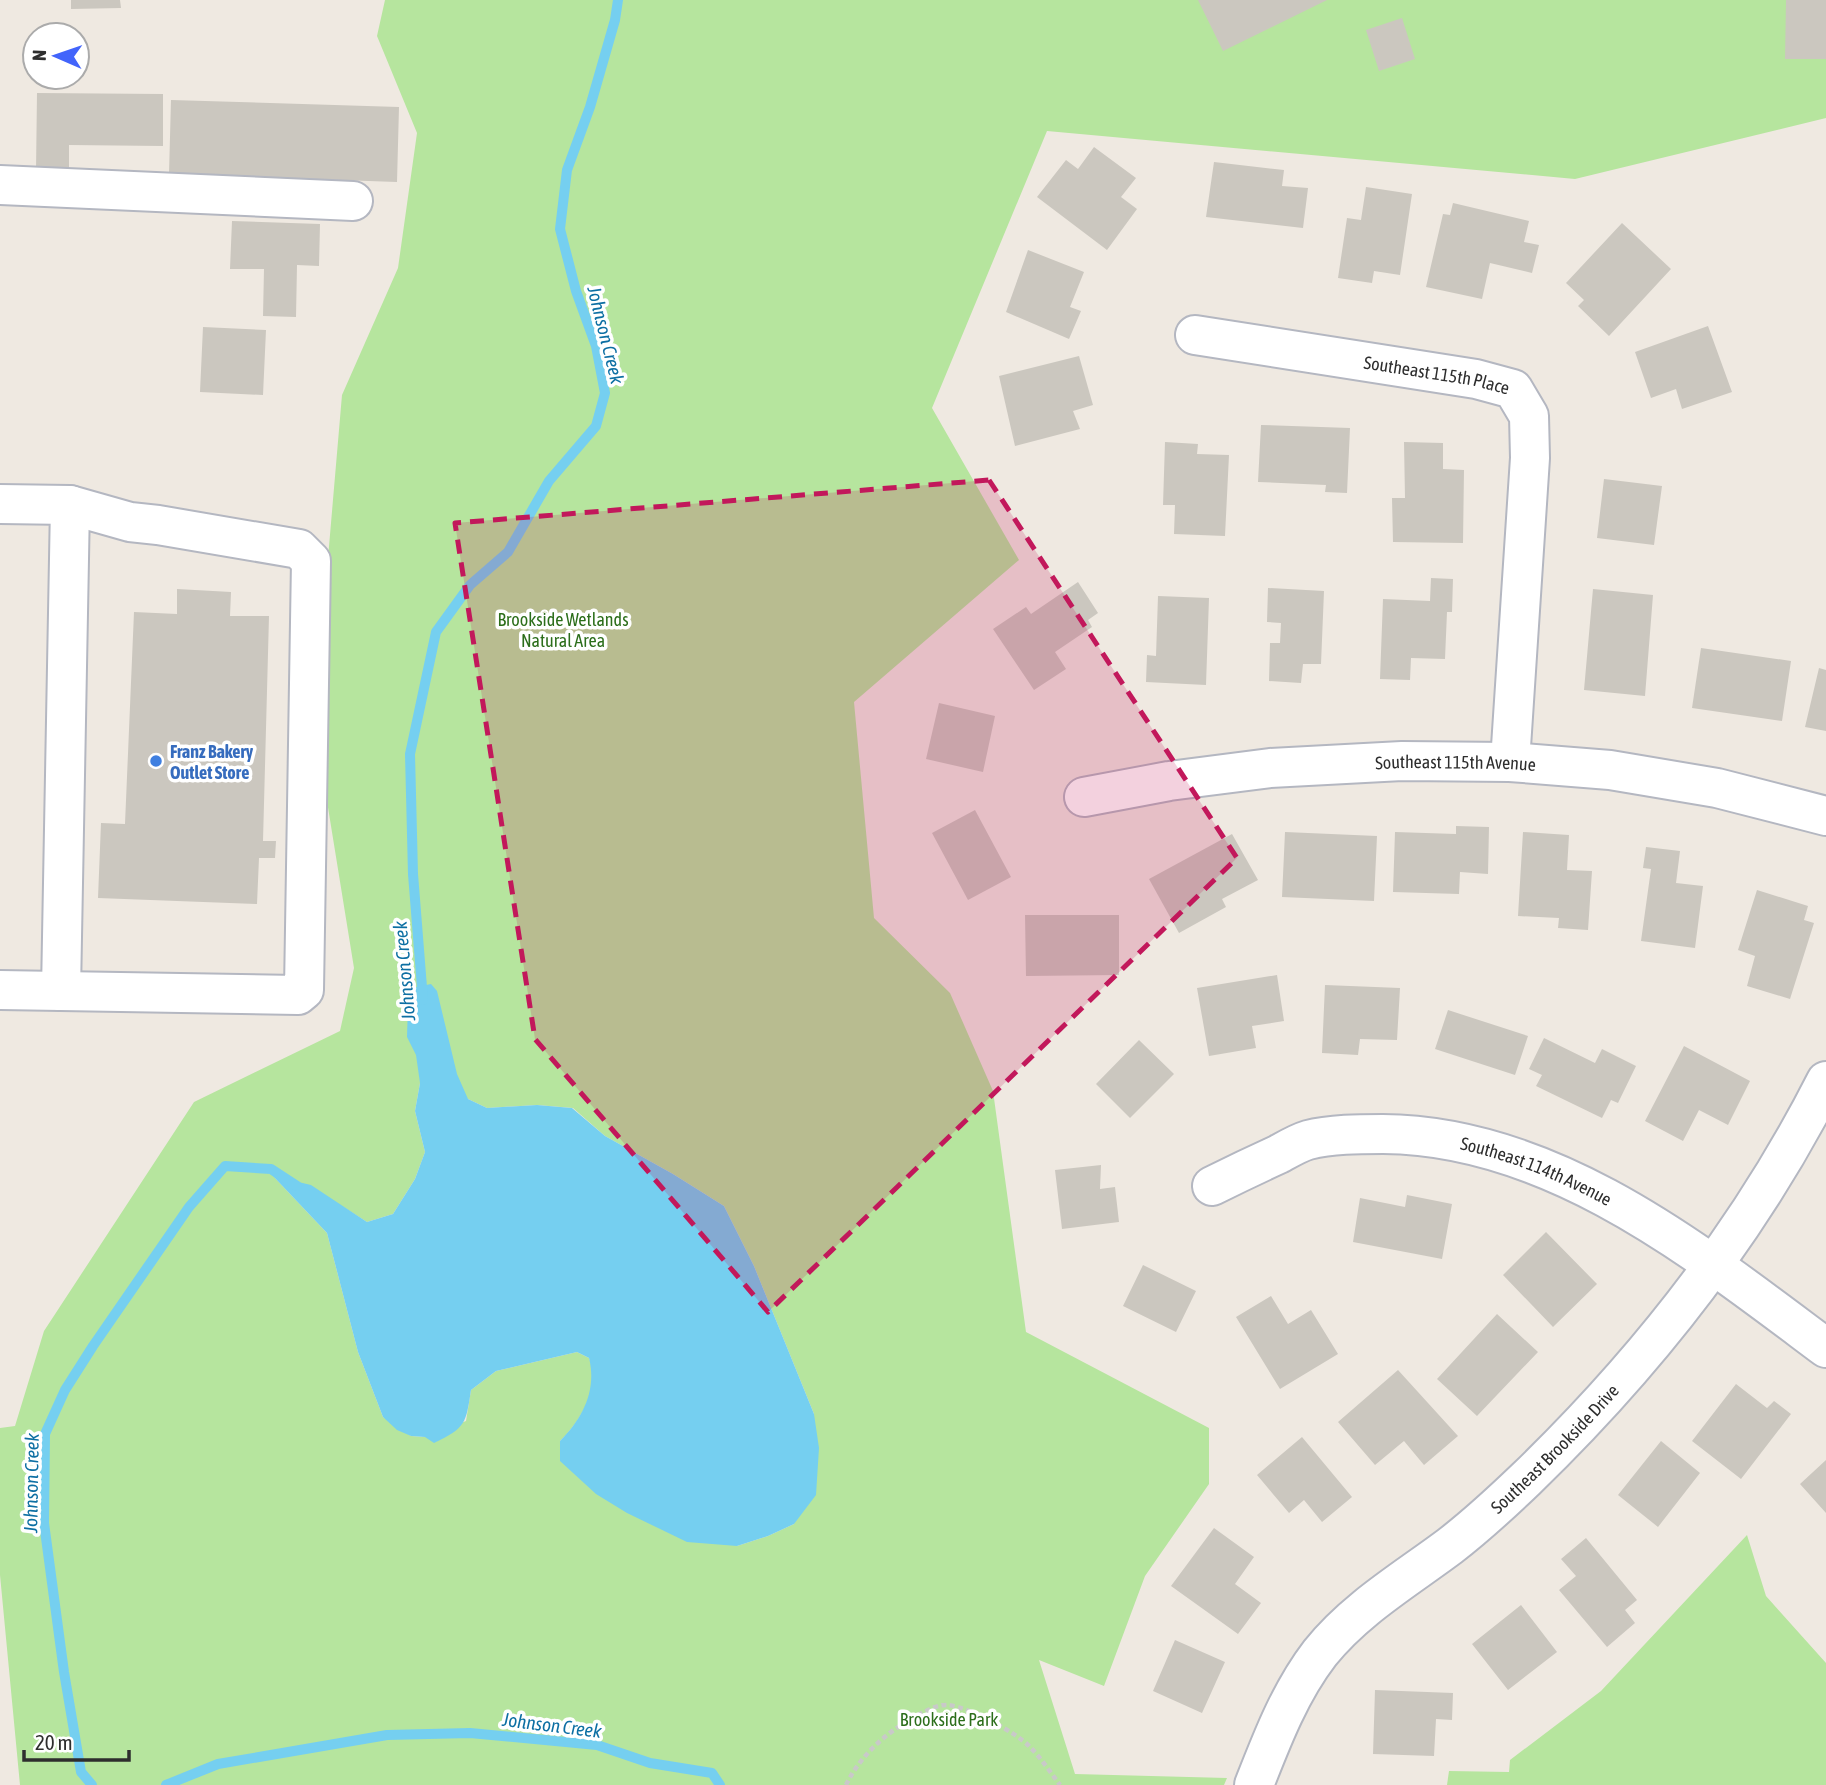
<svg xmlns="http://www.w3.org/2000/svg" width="1826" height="1785" font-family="'Asap Condensed',sans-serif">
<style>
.green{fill:#b6e59e;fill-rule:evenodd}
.water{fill:#75cff0}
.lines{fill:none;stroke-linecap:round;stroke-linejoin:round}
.stream{stroke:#75cff0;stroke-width:10}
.building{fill:#cbc7bf}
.minor-casing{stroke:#b4b7c1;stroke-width:42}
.path{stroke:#c9c9c9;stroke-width:4.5;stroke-dasharray:5 3.5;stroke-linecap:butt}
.minor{stroke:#fff;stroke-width:38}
.marked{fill:#c2185b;fill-opacity:0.2;stroke:#c2185b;stroke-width:5;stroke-dasharray:14 9;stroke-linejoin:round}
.shop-dot{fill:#3f7fe0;stroke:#fff;stroke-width:2.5}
.labels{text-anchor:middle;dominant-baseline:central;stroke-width:7;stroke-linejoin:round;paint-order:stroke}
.street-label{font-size:18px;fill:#2e2e2e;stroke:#fff}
.park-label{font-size:18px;fill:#2c6e1b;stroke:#fff}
.shop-label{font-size:18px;font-weight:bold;fill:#366cbe;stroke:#fff;text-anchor:start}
.water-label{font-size:19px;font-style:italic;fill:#0d6fa3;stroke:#fff}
</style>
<rect width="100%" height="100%" fill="#efe9e1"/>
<path class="green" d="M385 0H1826V118L1575 179 1047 131 932 408 1019 560 854 702 874 918 950 993 993 1091 1026 1332 1209 1428V1484L1145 1576 1104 1686 1039 1660 1075 1774 1227 1778 1224 1785H20L0 1575V1428L15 1426 44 1331 194 1102 340 1031 354 968 314 721 342 395 398 268 417 133 377 36ZM420 1083 468 1099 487 1108 537 1105 573 1108 605 1136 673 1174 724 1206 754 1266 814 1414 794 1524 768 1536 737 1546 560 1441C577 1425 593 1399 593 1375 593 1370 591 1363 589 1358L577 1352 496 1371 471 1390 466 1421 425 1437 411 1436 383 1417 358 1352 327 1233 274 1177 345 1208 367 1222 393 1214 415 1179 425 1152 415 1111Z
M1747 1535 1766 1596 1826 1663V1785H1447L1449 1771 1509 1772 1510 1760 1601 1691Z"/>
<path class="water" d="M431 984 437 991 457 1074 468 1099 487 1108 537 1105 572 1108 605 1136 673 1174 724 1206 754 1266 814 1414 819 1448 816 1495 794 1524 768 1536 737 1546 687 1542 627 1513 596 1494 560 1461V1441C583 1418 597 1390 589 1358L577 1352 496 1371 471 1390C466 1423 466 1428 434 1443L425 1437 411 1436 397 1430 383 1417 358 1352 327 1233 273 1176 311 1185 367 1222 393 1214 415 1179 425 1152 415 1111 420 1083 416 1055 407 1037 408 1003 416 987Z"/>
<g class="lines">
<path class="stream" d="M423 1000 413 874 410 754 436 632 470 585 508 552 549 481 596 426 605 393 596 346 576 291 560 229 567 170 590 107 615 20 618 0
M92 1785 81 1772 64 1672 44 1523 45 1434 65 1390 93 1346 189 1207 225 1166 271 1169 297 1186
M166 1785 218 1764 387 1735 470 1733 597 1745 650 1763 712 1773 720 1785"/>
</g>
<path class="building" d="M71 0H120L121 8 71 9Z
M1198 0H1327L1223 51Z
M1786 0H1826V59H1785Z
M1402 18 1415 59 1379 71 1366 30Z
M37 93 163 94V146L69 145V171H36Z
M171 100 399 107 397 182 169 174Z
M1094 147 1136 178 1121 197 1137 209 1107 250 1037 197 1066 160 1078 169Z
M1214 162 1284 170 1282 186 1308 188 1303 228 1206 217Z
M1366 187 1412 194 1400 275 1374 271 1372 283 1338 278 1347 218 1361 220Z
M1453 203 1529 221 1524 242 1539 245 1532 273 1490 263 1482 299 1426 287 1443 214 1450 215Z
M232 221 320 224 319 266 297 265 296 317 263 316 264 269H230Z
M1622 223 1671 269 1609 336 1578 306 1584 300 1566 283Z
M1028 250 1084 272 1070 307 1081 311 1069 339 1006 312Z
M1708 326 1732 392 1682 409 1676 389 1651 398 1635 352Z
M203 327 266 330 263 395 200 392Z
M1079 356 1093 405 1073 411 1080 429 1015 446 999 376Z
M1261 425 1350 428 1347 493 1325 492 1326 485 1258 482Z
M1165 442 1198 444 1197 454 1229 455 1225 536 1174 534 1175 505H1163Z
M1404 442 1443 443V469L1464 470 1463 543 1393 542 1392 498H1405Z
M1604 479 1662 486 1654 545 1597 538Z
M1431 578 1453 579 1452 612H1447L1445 659 1411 658 1410 680 1380 679 1383 599 1430 601Z
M1078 582 1098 613 1088 620 1092 627 1055 652 1066 669 1034 690 993 629 1026 607 1031 614Z
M1268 588 1324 591 1321 664H1303L1301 683 1269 681 1270 643H1280L1281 623 1267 622Z
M177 589 231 592 230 616H269L263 841H276L275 858H259L257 904 98 898 101 823 125 824 134 612 177 614Z
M1593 589 1653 595 1645 696 1584 690Z
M1158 596 1209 598 1206 685 1146 682 1147 655 1156 656Z
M1701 648 1791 661 1782 721 1692 708Z
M1819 668 1826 670V731L1805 727Z
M939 703 995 716 983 772 926 759Z
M975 810 1011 877 968 900 932 833Z
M1456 826 1489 827 1488 874 1460 872 1459 894 1393 892 1395 832 1456 834Z
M1285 832 1377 836 1374 901 1282 897Z
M1523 832 1569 835 1567 870 1592 871 1588 930 1558 928 1559 918 1518 916Z
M1232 834 1258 880 1222 899 1226 907 1179 933 1149 879Z
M1646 847 1680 851 1676 883 1703 886 1695 948 1641 941 1651 869 1643 868Z
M1757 890 1808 906 1804 920 1814 923 1790 999 1747 986 1755 956 1738 950Z
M1025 915H1119V975L1026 976Z
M1277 975 1284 1021 1252 1026 1256 1048 1209 1056 1197 988Z
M1325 985 1400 988 1397 1040 1360 1039 1358 1055 1322 1053Z
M1448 1010 1528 1036 1515 1075 1435 1049Z
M1544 1038 1595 1063 1602 1049 1636 1066 1618 1103 1611 1100 1602 1118 1536 1086 1542 1075 1529 1069Z
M1139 1040 1174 1074 1130 1118 1096 1084Z
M1684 1046 1750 1081 1728 1125 1699 1110 1683 1141 1645 1121Z
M1101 1165 1100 1189 1115 1187 1119 1222 1062 1229 1055 1170Z
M1407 1195 1452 1204 1442 1259 1353 1242 1360 1198 1405 1207Z
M1546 1232 1597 1284 1553 1327 1503 1275Z
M1143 1265 1196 1291 1176 1332 1123 1306Z
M1271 1296 1288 1324 1311 1310 1338 1354 1280 1389 1236 1317Z
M1497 1314 1538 1352 1477 1416 1437 1379Z
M1398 1370 1458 1436 1424 1465 1404 1441 1375 1465 1338 1422Z
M1736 1384 1767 1408 1774 1401 1791 1414 1741 1479 1692 1441Z
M1302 1437 1352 1497 1322 1522 1304 1500 1289 1513 1257 1475Z
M1661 1441 1700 1473 1658 1527 1618 1495Z
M1826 1460V1513L1800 1484Z
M1214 1528 1254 1557 1235 1584 1261 1603 1238 1634 1171 1586Z
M1586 1538 1637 1600 1625 1610 1635 1623 1607 1647 1559 1590 1576 1576 1561 1559Z
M1521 1605 1557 1652 1508 1690 1472 1644Z
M1175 1640 1225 1662 1202 1713 1153 1691Z
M1375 1690 1453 1693 1452 1720 1436 1719 1434 1756 1373 1754Z"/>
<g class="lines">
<defs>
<g id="minor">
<path d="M0 185 353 201"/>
<path id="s1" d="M1195 335 1476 379 1513 389 1529 416 1530 458 1510 762"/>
<path d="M0 504 70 505 61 991"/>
<path id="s2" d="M1084 797 1169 781 1270 768 1402 761 1510 762 1610 770 1717 788 1826 816"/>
<path d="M0 990 298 995 304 990 311 561 299 549 158 525 130 522 70 505"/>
<path id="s3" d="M1212 1186C1234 1175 1257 1164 1279 1154 1288 1149 1298 1143 1308 1140 1331 1134 1359 1134 1383 1134 1552 1135 1696 1251 1826 1348"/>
<path id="s4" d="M1254 1785C1272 1739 1290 1692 1320 1653 1355 1609 1406 1579 1450 1546 1476 1526 1502 1502 1526 1479 1646 1363 1750 1231 1826 1081"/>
</g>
</defs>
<use href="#minor" class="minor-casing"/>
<path class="path" d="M846 1785C861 1754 888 1731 918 1715 928 1710 938 1704 949 1705 969 1708 1016 1732 1030 1747 1041 1758 1051 1773 1060 1785"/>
<use href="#minor" class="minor"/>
</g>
<path class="marked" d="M989 480 1237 858 768 1312 535 1039 455 523Z"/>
<circle class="shop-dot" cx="156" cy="761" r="7"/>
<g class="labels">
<g class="street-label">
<text stroke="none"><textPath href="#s1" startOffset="245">Southeast 115th Place</textPath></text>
<text stroke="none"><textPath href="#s2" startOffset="374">Southeast 115th Avenue</textPath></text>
<text stroke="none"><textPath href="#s3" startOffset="341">Southeast 114th Avenue</textPath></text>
<text stroke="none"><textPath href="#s4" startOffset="460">Southeast Brookside Drive</textPath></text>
</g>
<g class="park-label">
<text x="563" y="619">Brookside Wetlands<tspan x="563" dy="21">Natural Area</tspan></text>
<text x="949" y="1719">Brookside Park</text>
</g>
<g class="shop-label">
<text x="170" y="751">Franz Bakery<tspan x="170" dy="21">Outlet Store</tspan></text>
</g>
<g class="water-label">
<text transform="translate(606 335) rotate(76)">Johnson Creek</text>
<text transform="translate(404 971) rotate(-95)">Johnson Creek</text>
<text transform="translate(31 1483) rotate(-89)">Johnson Creek</text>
<text transform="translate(552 1725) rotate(7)">Johnson Creek</text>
</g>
</g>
<g transform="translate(56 56) rotate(272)"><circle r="33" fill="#ffffff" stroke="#ababab" stroke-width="2"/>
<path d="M0-5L12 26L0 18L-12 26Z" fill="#4264fb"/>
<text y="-10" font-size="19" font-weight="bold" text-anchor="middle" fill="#2e2e2e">N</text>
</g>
<path d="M24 1750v10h105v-10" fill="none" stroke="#2e2e2e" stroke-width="3.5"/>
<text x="35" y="1750" font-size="21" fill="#2e2e2e" stroke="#ffffff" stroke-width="5" paint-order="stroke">20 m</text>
</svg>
